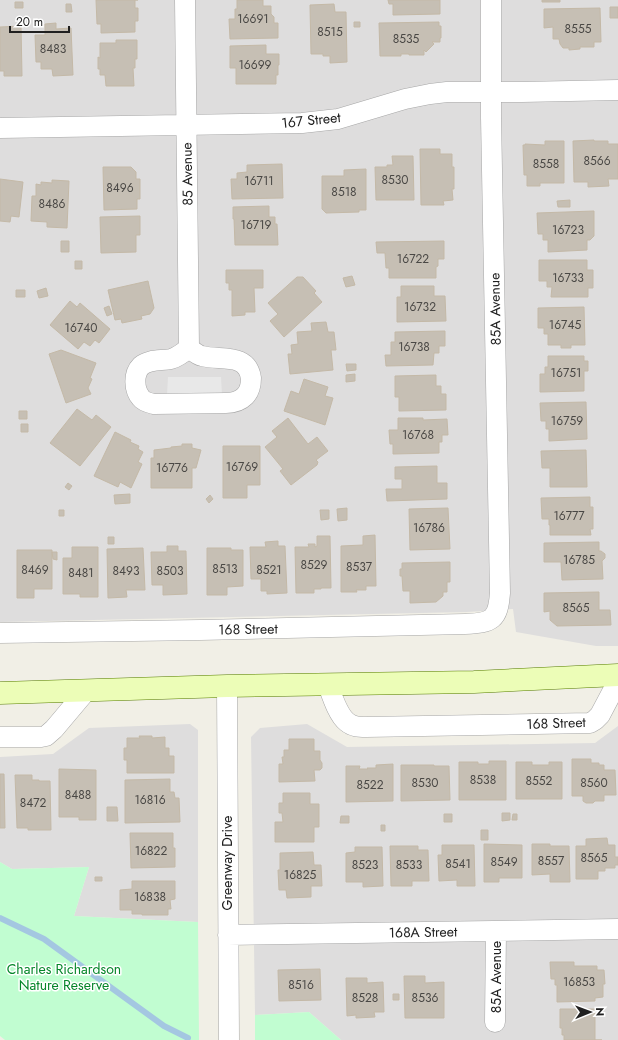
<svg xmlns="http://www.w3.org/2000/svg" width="618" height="1040" font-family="Jost,sans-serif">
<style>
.residential{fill:#dedddd}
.park{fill:#c1fdd1}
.parking{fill:#e8e8e8}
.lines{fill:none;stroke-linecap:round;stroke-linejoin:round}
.stream{stroke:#a4c7e1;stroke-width:6}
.building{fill:#c6bfb4;stroke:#c4b9a7}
.minor-casing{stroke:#a7a7a7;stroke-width:21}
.secondary-casing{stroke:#577d00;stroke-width:23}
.minor{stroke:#fff;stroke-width:20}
.secondary{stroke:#ecfdb7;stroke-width:22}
.labels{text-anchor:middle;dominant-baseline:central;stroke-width:3;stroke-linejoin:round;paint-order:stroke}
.number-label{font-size:12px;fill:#4a4845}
.street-label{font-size:14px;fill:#202020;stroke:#fff}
.park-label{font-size:14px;fill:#058629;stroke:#fff}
</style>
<rect width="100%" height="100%" fill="#f1efe6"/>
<path class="residential" d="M0 0H618V646H596L516 632 513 609 467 612 0 622Z
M190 724 198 730V922L74 916 89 867 12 869 0 862V757L53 754 89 728Z
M307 724 347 747 595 743 618 726V1040H341L309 1012 255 1015 251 737 260 728Z"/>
<path class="park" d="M0 862 12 869 89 867 74 916 198 922 199 1040H5L0 1036Z
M309 1012 341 1040H255V1015Z"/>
<path class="parking" d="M168 377H221L222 395H167Z"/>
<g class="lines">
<path class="stream" d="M0 918 44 939 164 1026 188 1038"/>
</g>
<path class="building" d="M96 0H138H135V8H138V21H135V32L101 33V24H97Z
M237 0H263V6H271V14L274 17V23H278V38L230 39 229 19H235V9H237Z
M388 0H440V14L393 15V4H389Z
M542 0H560V2H542Z
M15 2H23V8H15Z
M66 4H71L72 12H66Z
M334 4 335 12H346L347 62 330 63V56H323V54H311L310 5Z
M610 7H618V18H610Z
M600 8 601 42H594V47H580V49L569 50V48H563L560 44 559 39H553V27L544 28V9Z
M354 22H360V27H354Z
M439 22V26H441V38H440V42H432L434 44 426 52 424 50V55H409V54H401V56H380L379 23Z
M56 23V29L71 28 73 75 53 76 52 69H41V62H36L35 35H45V24Z
M21 26 22 76H4V71H0V27Z
M116 40H137V59H135V68H133L134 86H106L105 75H100V69H98V57L100 58V43H116Z
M266 45V54H279V65H278V75H276V84H236V68H230V46Z
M594 140V141H608V144H618V179H608L609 186 588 187V182H574L573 141Z
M545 141H564V183H540V186H527V175H524L523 145H525V144L545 145Z
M420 149H440V154H452V167H454V189H452L453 200 443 201 444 205H421Z
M392 156H413L414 200H376L375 167H387V165H393Z
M282 164 283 198 232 199 231 179H237V173L247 172V165Z
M103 167H131L136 172V179H140V199H137V209L104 210Z
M366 169V210H359V212L326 213 322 209V176H344V170Z
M0 179 23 182 19 217 11 216 10 222 0 221Z
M52 180 69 181 67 228 47 227V222L31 221 32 196H36V184L41 185V182L52 183Z
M570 200V207H558L557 201Z
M269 206V217H275V224H277L278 245H235L234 219H233V207Z
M594 211V236L590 240H587V250L548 252V240H543V234H538L537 213Z
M140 216V235H136V252L101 253 100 217Z
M61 241H69V252H61Z
M444 241V259H438V266L436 267V278H389V268H386L385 253H377L376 242Z
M539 260H587V270H593V288H588V297H551L552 287H547V281H539Z
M75 261H82V269H75Z
M226 270H263V288H254L255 312H245V315L232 316V290H229V283H226Z
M352 276 355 285 346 287 343 278Z
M297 277H303L316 291 314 293 322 302 284 337 270 321 278 314 268 303Z
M148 281 154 308 150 314 141 316 142 319 122 323 121 319 115 320 108 290Z
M401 286H434V296H445L446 321 397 322V297H401Z
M46 288 48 296 39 298 37 291Z
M16 290H25V297H16Z
M70 301 77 307 80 303 110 329 99 343 95 340 90 346 84 342 78 349 50 325Z
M109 306 112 314 107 316 104 308Z
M584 307 585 345H571V348H561V345H548V334H544V328H538V308Z
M326 322 328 332H334L336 350H331L333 370 290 374 288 354H292L291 345 298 344 297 332 312 331 311 323Z
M445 331V346H439V353H434L433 365 386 366 385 355H391V342H395V332Z
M61 350 96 363 90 378 92 379 88 388 91 394 66 403 49 354Z
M548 356H584V361H588V371H584V391L540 392V374H545V367H548Z
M346 364H356V370L347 371Z
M355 374V381L346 382V375Z
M436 375V386H441V394H446V410L399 411V397H395V376Z
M304 379 328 387 325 396 333 398 325 425 284 411 291 391 299 394Z
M586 402 587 439 549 441V429H546V421H541L540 403Z
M77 409 92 420 96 415 111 427 80 466 50 443Z
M19 411H27V419H19Z
M288 418 308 444 317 437 328 451 316 460 318 462 317 465 291 485 280 471 283 469 265 447 277 437 272 431Z
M398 418H423V420L447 419 448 435H442V442H439V453L393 454V444H390L389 430H398Z
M21 424H28V432H21Z
M115 432 131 440 130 442 139 446 138 449 143 452 138 462 142 464 131 488 120 482 118 487 94 476Z
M182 444H192V448L201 450 196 468H192V488H151V458H154V450L171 448V447L182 446Z
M223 446H260V485H247V498H223Z
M586 450 587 487H550V468H542L541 451Z
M437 466V483H447V499L387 501 386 489H402V479H395V467Z
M68 483 72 486 69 490 65 487Z
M130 494V503L115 504 114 495Z
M210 495 213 499 209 503 206 499Z
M590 497V507H593V529H590L591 535H550V525H549V519H542L541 498Z
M347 508V520L338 521 337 509Z
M448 508 450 549 410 550 409 509Z
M59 510H64V516H59Z
M320 510H329V519L321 520Z
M375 535 376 586H366V590H356L357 592H341V546L363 545V536Z
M317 536H330L331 588H321V589H314V593H296L295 547H309L308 544H315V547L317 546Z
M108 537H114V544H108Z
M278 541V546H285L287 593 267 594V591H261V579H251L250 547H266L265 542Z
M599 542V551H601L605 554V558L602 561 603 579 562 580 561 562H544V543Z
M167 546H178V551H186L187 594 163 595V585H152L151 552H167Z
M72 547H98V597H80V594H63V558H72Z
M143 548 145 590H126L127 597 108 598 107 549Z
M207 548H231V550H243V586L227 587V595H207Z
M17 550H52V589H34V598H17Z
M52 552H57V560L53 559Z
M450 562V582H447V592H443V596L436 602 410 603V591H403L402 576H400V569H402V563Z
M599 592V610H610L611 625 557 626 550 620V611L544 612V593Z
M139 736H152V738L165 737V748H169V756H174V773H127V760H124V748H127V738H140Z
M289 739H314V751H320V760L322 763V768L320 770H314L315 781 279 782V764H283L282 757H284V750H289Z
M572 759H591V763H599V765H604V770H615L616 795H604V801H595L593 803H586L583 801V796H572Z
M489 761H506V800H459V762H478V764H489Z
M516 762H532V765H549V762H562V799H516Z
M393 764V801L346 802V766H360L359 769H368L367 768H376V765Z
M401 765H434V766H449L450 800 401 801Z
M59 769 96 770V820H79V817H59Z
M0 774H4L5 828H0Z
M15 775H32V780H39V781H50L51 830H28V828H17Z
M170 779V792H174L175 798H179L180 822 125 823V780Z
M283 793H310V804H319V827H314V842H275V822H283L282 813H279V803H283Z
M107 807H117L118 821H107Z
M502 813H510V820L502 821Z
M444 814H452V822H444Z
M513 814H517V820H512Z
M341 816H349V823H340Z
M381 825H385V831H381Z
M481 830H488V840H481Z
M130 833H173V848H175V867L131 868Z
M607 838 608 845H615V857H618V865H615V868H605V871H598V879H576V846H586V839Z
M484 844 522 845V878H499V882H484Z
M532 844H550V846H569L570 882H550V874L532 875Z
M442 845H474L475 886H457V880L439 881 438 855H442Z
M390 846H418V850H428L429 881H412V886H391Z
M355 847H382L383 886 363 887V882H346V853L355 852Z
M313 852 314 865H321L322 886H311V897L287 898 286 890H279L278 870H280V853Z
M95 877H102V881H95Z
M132 881H175V899L170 900 171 909H168V915H142V914H132V910H120V890L132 889Z
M550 962H574V966H597V970H604L605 984H603V997L595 998V1001L557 1002V985H555V979H551Z
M320 969 321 1000 279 1001 278 970Z
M404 976H425V983L444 982V1018H405Z
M346 978H367V983L383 982 384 1012H374L375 1017 356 1018V1015L347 1016Z
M393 994H399V1000H393Z
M560 1009H595V1040H602H564V1035H562V1028H560Z"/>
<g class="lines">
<defs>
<path id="minor" d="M185 0 189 348
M0 128 302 123 338 119 405 99 430 94 447 92H522L618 90
M189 348C193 351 197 355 202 356 220 361 247 352 251 378 251 384 250 391 245 396 240 401 234 403 226 403L154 404C150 403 144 402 141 398 134 390 133 374 141 366 149 359 161 361 171 359 178 357 183 353 189 348Z
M0 633 200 630 465 624C492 623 498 620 500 593L491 117V0
M328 685C332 696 338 715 347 722 353 727 359 727 366 727L590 723 595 720 600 715 618 681
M227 686 229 1040
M0 737H41L46 736 54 729 86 691
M228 935 618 929
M495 1022 496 931"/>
<path id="secondary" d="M0 693 227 686 474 682 618 675"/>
</defs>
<use href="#minor" class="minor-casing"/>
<use href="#secondary" class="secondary-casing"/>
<use href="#minor" class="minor"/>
<use href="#secondary" class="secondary"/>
</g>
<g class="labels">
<g class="number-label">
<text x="253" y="19">16691</text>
<text x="578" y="29">8555</text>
<text x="330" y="32">8515</text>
<text x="406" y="39">8535</text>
<text x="53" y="49">8483</text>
<text x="255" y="65">16699</text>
<text x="597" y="161">8566</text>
<text x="546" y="164">8558</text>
<text x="395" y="180">8530</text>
<text x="259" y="181">16711</text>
<text x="120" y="188">8496</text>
<text x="344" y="192">8518</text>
<text x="52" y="204">8486</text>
<text x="256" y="225">16719</text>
<text x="568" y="230">16723</text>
<text x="413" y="259">16722</text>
<text x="568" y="278">16733</text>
<text x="420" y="307">16732</text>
<text x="565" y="325">16745</text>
<text x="81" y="328">16740</text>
<text x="414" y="347">16738</text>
<text x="566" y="373">16751</text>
<text x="567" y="421">16759</text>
<text x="418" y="435">16768</text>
<text x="242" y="467">16769</text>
<text x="172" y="468">16776</text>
<text x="569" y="516">16777</text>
<text x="429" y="528">16786</text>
<text x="579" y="560">16785</text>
<text x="314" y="565">8529</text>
<text x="359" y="567">8537</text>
<text x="225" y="569">8513</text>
<text x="35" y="570">8469</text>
<text x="269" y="570">8521</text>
<text x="126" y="571">8493</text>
<text x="170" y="571">8503</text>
<text x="81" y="573">8481</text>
<text x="576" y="608">8565</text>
<text x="483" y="780">8538</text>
<text x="539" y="781">8552</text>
<text x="425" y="783">8530</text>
<text x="594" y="783">8560</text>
<text x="370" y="785">8522</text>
<text x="78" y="795">8488</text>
<text x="150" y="800">16816</text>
<text x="33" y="803">8472</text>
<text x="151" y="851">16822</text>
<text x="594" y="858">8565</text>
<text x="551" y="861">8557</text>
<text x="504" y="862">8549</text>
<text x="458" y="864">8541</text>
<text x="365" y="865">8523</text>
<text x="409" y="865">8533</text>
<text x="300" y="875">16825</text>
<text x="150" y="897">16838</text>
<text x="579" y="982">16853</text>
<text x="301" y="985">8516</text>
<text x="365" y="998">8528</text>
<text x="425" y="998">8536</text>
</g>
<g class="street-label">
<text transform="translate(311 120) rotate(-6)">167 Street</text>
<text transform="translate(187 174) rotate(-91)">85 Avenue</text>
<text transform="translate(495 309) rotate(-91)">85A Avenue</text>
<text transform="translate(248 629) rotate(-1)">168 Street</text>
<text transform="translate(556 723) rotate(-2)">168 Street</text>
<text transform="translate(227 863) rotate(-90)">Greenway Drive</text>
<text transform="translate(423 932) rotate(-1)">168A Street</text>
<text transform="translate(496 977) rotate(-90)">85A Avenue</text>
</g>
<g class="park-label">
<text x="64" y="969">Charles Richardson<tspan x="64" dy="16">Nature Reserve</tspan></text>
</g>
</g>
<g transform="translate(590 1012) rotate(89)" stroke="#ffffff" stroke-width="3" paint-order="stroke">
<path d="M0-3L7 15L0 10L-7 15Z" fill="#202020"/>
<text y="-6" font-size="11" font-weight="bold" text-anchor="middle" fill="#202020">N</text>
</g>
<path d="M10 26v6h59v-6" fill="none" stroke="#202020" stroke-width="2"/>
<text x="16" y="26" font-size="12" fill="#202020" stroke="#ffffff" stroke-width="3" paint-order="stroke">20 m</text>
</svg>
